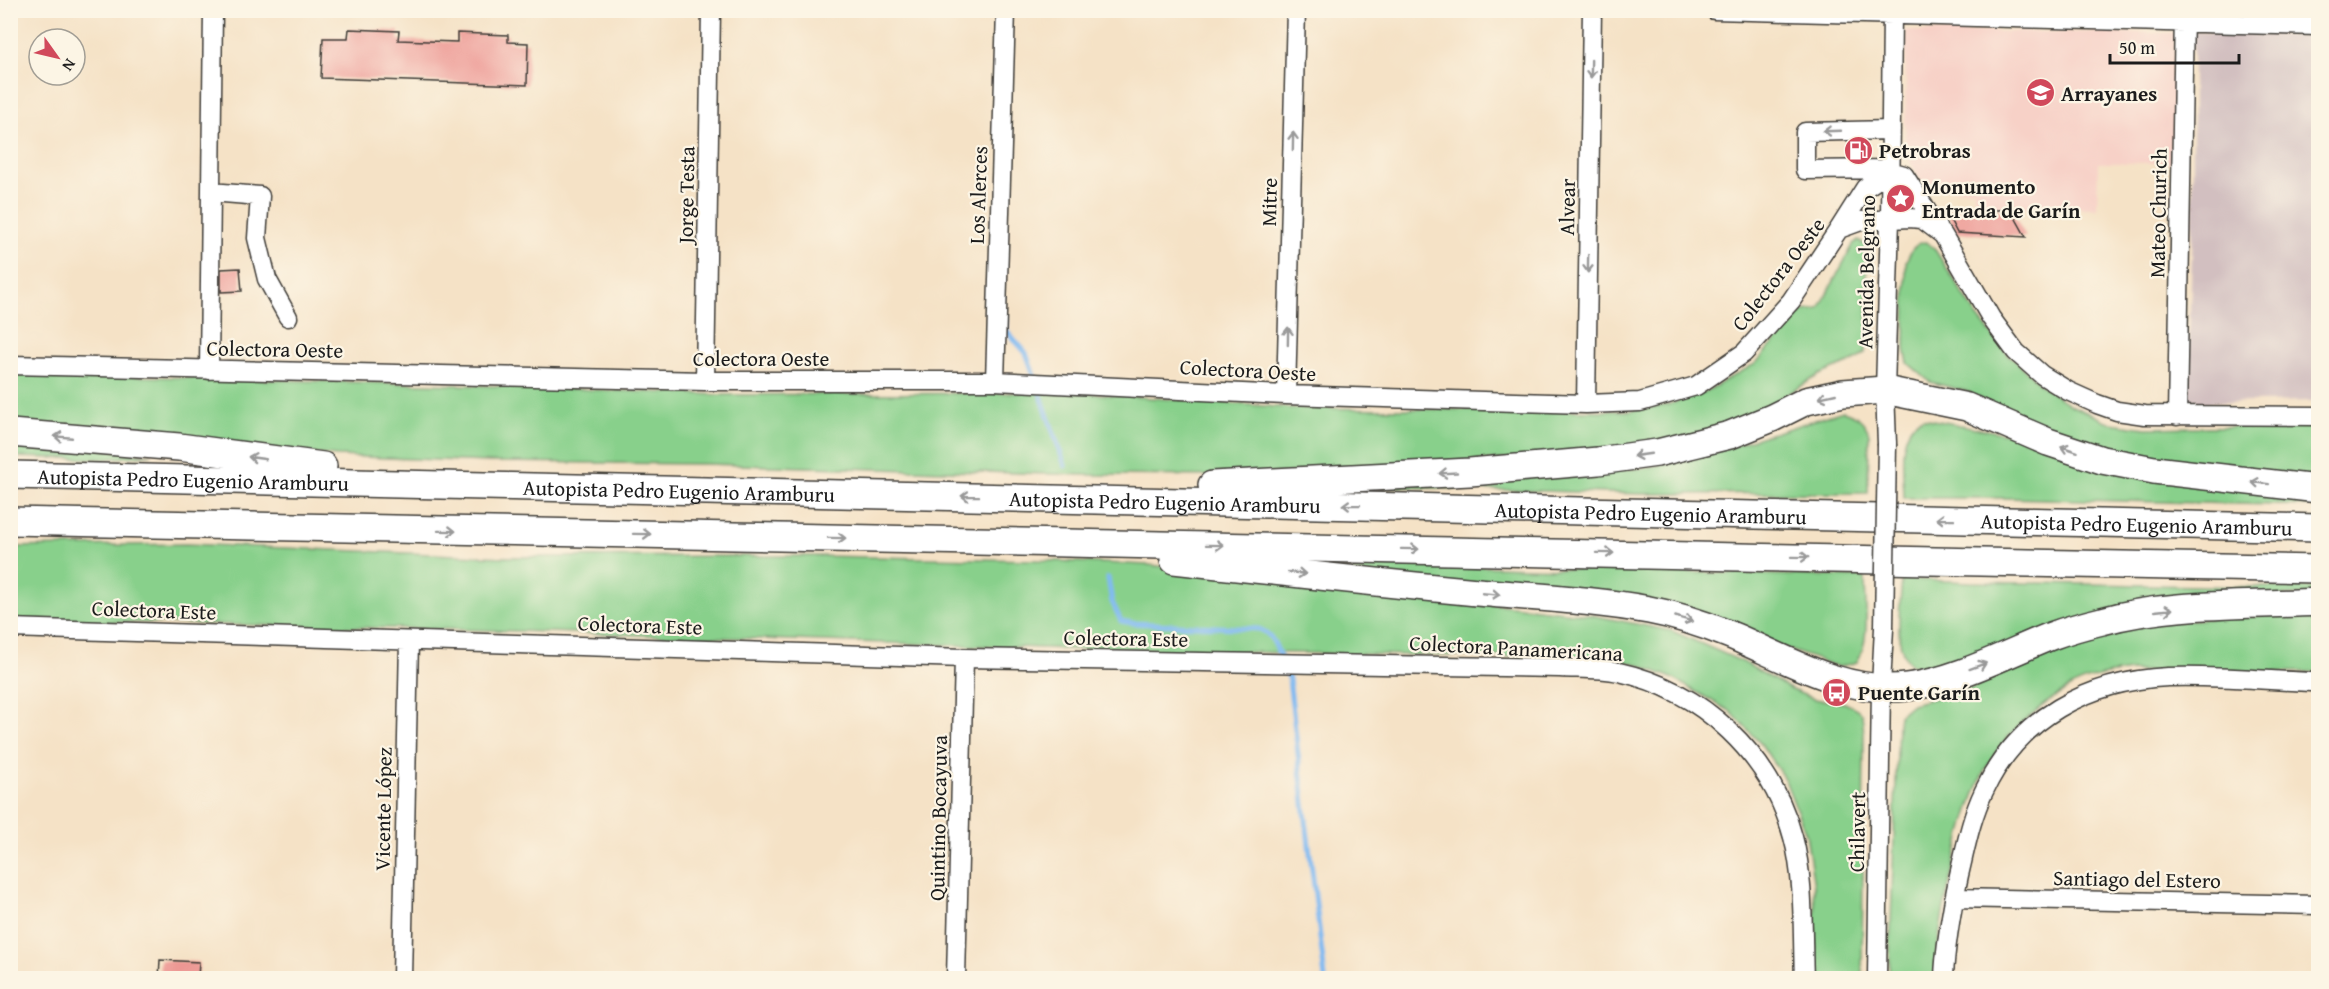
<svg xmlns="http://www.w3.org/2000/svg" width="2329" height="989" font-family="'Gentium Book Plus',serif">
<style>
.built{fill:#f7d1c7}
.industrial{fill:#d2bfc0}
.green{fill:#88d08b;stroke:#527654;stroke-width:1.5}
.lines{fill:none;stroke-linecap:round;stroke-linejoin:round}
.stream{stroke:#80baf1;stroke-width:5}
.building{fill:#ed9793}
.minor-casing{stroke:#3d3a36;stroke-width:21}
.highway-casing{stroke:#3d3a36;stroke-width:30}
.minor{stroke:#fff;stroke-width:18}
.highway{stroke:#fff;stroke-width:27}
.minor-bridge-casing{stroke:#3d3a36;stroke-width:21;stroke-linecap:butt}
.minor-bridge{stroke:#fff;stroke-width:18}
.oneway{stroke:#999}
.labels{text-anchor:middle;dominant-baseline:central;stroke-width:4.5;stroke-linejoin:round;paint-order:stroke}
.poi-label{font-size:21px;font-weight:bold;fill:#1c1c1c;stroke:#fcf5e5;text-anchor:start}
.street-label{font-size:21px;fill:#1c1c1c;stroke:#fcf5e5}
</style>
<rect width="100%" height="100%" fill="#fcf5e5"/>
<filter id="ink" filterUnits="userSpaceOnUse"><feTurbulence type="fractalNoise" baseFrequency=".0167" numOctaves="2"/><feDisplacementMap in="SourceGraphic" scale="12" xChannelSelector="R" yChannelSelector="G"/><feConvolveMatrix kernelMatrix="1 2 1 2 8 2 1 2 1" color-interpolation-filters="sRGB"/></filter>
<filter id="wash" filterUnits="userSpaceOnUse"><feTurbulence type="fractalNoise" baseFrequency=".008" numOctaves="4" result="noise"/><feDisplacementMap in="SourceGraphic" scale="24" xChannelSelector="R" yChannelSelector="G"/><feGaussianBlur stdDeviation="1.35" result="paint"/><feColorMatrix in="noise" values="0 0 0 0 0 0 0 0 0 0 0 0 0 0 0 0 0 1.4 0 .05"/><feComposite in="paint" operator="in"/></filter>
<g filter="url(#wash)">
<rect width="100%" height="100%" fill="#f5e2c6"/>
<path class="built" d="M1906 31 2175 33 2174 163H2098L2097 208 1974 207V190L1926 189 1905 153Z"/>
<path class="industrial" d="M2193 32 2318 36V401L2187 403 2193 227Z"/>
<path class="green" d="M1858 241 1866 245 1868 339 1865 353 1856 360 1819 375 1781 398 1759 417 1637 451 1237 476 1084 475 706 464 489 462 337 456 11 424V373L501 386 723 395 1007 393 1056 391 1292 408 1629 411 1667 405 1707 391 1755 364 1803 311 1819 309 1854 243Z
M1926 242 1934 248 1977 316 2004 350 2042 386 2070 405 2111 423 2146 428 2318 425V479L2123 459 2016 420 1969 392 1930 382 1908 363 1905 349 1906 261C1911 251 1914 243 1926 242Z
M1843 411C1856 415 1865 420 1869 434L1868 493 1643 494 1363 486 1645 468 1704 455Z
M1923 418 2318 493V506L2005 498H1904C1904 473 1895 429 1923 418Z
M11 438 152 455 105 459 11 457Z
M186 544 504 557 818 556 1035 560 1149 565 1591 615 1672 631 1743 662 1792 690 1814 699 1845 703 1857 709 1862 714 1864 733 1862 978H1817L1814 886 1806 834 1785 780 1761 744 1730 711 1672 678 1634 663 1589 658 1074 649 481 630 11 620V547Z
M1380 564 1865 577C1865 604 1871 640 1857 662L1839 667 1743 634 1348 571Z
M1902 579 1970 582 2318 588V594L2252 597 1929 667C1923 667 1915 667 1910 663 1892 647 1901 601 1902 579Z
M2318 612V672L2131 671C2109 674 2085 678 2066 690 2034 709 1999 740 1983 774 1970 802 1962 831 1955 861 1945 900 1936 939 1936 978H1889L1898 723 1899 715 1912 704 1969 689 2042 654 2094 638 2160 622Z"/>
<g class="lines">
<path class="stream" d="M1006 316V330L1026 353 1035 378
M1038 387 1065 466
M1108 578 1112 602 1121 621 1132 623 1259 629C1273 634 1276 647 1281 659
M1285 668 1289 679 1325 978"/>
</g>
<g id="blocks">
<path class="building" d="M349 29 399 31 398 40 457 42V33L508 35V42L528 43 527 85 321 78 323 38H348Z
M1945 210H2011L2026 237 1957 233Z
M240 268 242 291 221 292V269Z
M160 960 199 962 198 978H159Z"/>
</g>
</g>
<g filter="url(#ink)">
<use href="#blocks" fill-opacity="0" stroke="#3d3a36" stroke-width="1.5"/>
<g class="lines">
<defs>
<path id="minor" d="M1714 10 2318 26
M1890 169 1805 170V132L1891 130
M211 192 260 196 257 238 267 279 288 317
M1839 229 1865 188 1890 171 1904 175 1937 227
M10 365 705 381H995L1286 395 1586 404 1640 402 1696 386 1744 353 1791 301 1839 229 1861 221 1909 218 1922 219 1943 235 1991 318 2016 352 2042 375 2068 391 2097 404 2117 411 2145 415 2318 416
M209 370 213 10
M705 381 711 10
M995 381 1006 10
M1286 395 1296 10
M1586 404 1592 10
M2177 416 2184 13
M1887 444 1885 390 1890 219 1892 10
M10 628 964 658 1560 668C1579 669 1600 668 1619 672 1702 690 1771 755 1793 837 1805 880 1802 934 1804 978
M1954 898 2318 905
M402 978 409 641
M956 978 964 658
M1877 978 1881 686 1884 628
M1944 978C1945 944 1952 908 1959 875 1966 846 1971 818 1984 791 2018 718 2088 681 2168 677 2218 675 2269 681 2318 682"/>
<g id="highway">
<path d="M10 433 179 447 323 466"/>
<path id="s1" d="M10 475 2318 528"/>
<path d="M1212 485 1470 472 1598 461 1657 453 1730 435 1772 418 1806 401 1843 393 1885 390 1967 407 2048 442 2102 460 2154 470 2318 489"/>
<path d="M10 521 2318 569"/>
<path d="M1174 560C1272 571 1370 582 1467 591 1528 597 1589 599 1649 610 1676 615 1703 624 1728 634 1784 657 1843 695 1907 687 1955 681 2006 654 2051 636 2067 630 2085 625 2102 621 2170 602 2248 606 2318 602"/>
</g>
</defs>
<use href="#minor" class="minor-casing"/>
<use href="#highway" class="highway-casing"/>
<use href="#minor" class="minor"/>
<use href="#highway" class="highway"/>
<defs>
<path id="minor-bridge" d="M1884 628 1887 444"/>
</defs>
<use href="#minor-bridge" class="minor-bridge-casing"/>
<use href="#minor-bridge" class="minor-bridge"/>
</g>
<defs><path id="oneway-shaft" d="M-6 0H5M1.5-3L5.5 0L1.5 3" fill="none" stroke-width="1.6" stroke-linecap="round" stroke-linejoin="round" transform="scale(1.5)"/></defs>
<g class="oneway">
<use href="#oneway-shaft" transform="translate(1591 69) rotate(91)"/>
<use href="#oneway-shaft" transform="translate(1832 131) rotate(178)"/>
<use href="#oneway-shaft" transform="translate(1293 141) rotate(-89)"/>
<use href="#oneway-shaft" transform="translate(1588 264) rotate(91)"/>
<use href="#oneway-shaft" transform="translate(1288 336) rotate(-89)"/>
<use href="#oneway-shaft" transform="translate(1827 396) rotate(167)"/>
<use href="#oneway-shaft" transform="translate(63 437) rotate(-175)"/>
<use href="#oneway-shaft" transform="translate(2069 449) rotate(-162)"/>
<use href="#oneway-shaft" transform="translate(1642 455) rotate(172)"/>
<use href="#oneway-shaft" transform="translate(257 458) rotate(-172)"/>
<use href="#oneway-shaft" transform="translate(1448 473) rotate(177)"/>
<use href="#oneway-shaft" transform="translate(2260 483) rotate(-173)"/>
<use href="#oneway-shaft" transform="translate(970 496) rotate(-179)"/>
<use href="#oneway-shaft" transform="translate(1351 505) rotate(-179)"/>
<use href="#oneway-shaft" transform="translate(1945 519) rotate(-179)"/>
<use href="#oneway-shaft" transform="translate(447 531) rotate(1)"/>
<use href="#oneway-shaft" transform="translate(642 534) rotate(1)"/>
<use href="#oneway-shaft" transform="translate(837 538) rotate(1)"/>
<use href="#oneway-shaft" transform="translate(1215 545) rotate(1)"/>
<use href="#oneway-shaft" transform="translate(1410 549) rotate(1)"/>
<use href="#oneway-shaft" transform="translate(1605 553) rotate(1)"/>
<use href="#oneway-shaft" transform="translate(1800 557) rotate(1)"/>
<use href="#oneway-shaft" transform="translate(1297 573) rotate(6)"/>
<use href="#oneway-shaft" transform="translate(1491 594) rotate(5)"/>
<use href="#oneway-shaft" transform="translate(2164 610) rotate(-6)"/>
<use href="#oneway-shaft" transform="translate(1684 619) rotate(16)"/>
<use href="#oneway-shaft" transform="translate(1978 666) rotate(-20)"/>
</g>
</g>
<defs>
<symbol id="school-disc" viewBox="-11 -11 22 22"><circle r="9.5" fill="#d1495b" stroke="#fcf5e5"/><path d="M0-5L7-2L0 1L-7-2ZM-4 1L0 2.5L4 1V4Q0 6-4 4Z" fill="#fff"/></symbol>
<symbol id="fuel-disc" viewBox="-11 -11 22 22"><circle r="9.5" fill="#d1495b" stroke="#fcf5e5"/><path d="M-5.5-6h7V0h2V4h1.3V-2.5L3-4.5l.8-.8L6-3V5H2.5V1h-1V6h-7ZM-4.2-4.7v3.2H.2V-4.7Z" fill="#fff"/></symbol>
<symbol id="sight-disc" viewBox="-11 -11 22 22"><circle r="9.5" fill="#d1495b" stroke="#fcf5e5"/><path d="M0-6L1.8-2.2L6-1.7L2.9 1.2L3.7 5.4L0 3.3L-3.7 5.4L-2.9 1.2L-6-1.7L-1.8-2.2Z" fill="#fff"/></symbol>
<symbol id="bus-disc" viewBox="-11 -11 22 22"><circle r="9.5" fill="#d1495b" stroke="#fcf5e5"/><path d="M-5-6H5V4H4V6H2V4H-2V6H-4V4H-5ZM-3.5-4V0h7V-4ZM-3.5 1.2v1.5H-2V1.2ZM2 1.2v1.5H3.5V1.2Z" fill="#fff"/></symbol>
</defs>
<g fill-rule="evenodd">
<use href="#school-disc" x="2024" y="76" width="33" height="33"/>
<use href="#fuel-disc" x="1842" y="134" width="33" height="33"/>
<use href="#sight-disc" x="1884" y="182" width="33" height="33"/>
<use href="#bus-disc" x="1820" y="676" width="33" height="33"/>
</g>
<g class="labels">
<g class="poi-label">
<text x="2061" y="93">Arrayanes</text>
<text x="1879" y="150">Petrobras</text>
<text x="1922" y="186">Monumento<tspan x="1922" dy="24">Entrada de Garín</tspan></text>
<text x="1858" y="692">Puente Garín</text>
</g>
<g class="street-label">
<text transform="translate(686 195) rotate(-89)">Jorge Testa</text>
<text transform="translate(978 195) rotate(-88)">Los Alerces</text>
<text transform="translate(1269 202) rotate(-89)">Mitre</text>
<text transform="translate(1567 207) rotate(-89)">Alvear</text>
<text transform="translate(2158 213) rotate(-89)">Mateo Churich</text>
<text transform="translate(1866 272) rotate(-89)">Avenida Belgrano</text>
<text transform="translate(1778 274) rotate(-52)">Colectora Oeste</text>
<text transform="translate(275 349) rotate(1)">Colectora Oeste</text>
<text x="761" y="358">Colectora Oeste</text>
<text transform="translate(1248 370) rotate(3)">Colectora Oeste</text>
<text stroke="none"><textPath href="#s1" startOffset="183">Autopista Pedro Eugenio Aramburu</textPath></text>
<text stroke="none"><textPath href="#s1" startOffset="669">Autopista Pedro Eugenio Aramburu</textPath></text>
<text stroke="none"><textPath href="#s1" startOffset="1155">Autopista Pedro Eugenio Aramburu</textPath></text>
<text stroke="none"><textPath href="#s1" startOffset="1641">Autopista Pedro Eugenio Aramburu</textPath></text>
<text stroke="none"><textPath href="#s1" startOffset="2127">Autopista Pedro Eugenio Aramburu</textPath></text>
<text transform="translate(154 610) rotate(2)">Colectora Este</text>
<text transform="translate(640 625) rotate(2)">Colectora Este</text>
<text transform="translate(1126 638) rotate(1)">Colectora Este</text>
<text transform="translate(1516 648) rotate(3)">Colectora Panamericana</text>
<text transform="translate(383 809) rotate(-89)">Vicente López</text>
<text transform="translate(938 818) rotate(-89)">Quintino Bocayuva</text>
<text transform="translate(1857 832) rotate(-89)">Chilavert</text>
<text transform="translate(2137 879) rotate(1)">Santiago del Estero</text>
</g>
</g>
<rect width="2329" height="989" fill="none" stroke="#fcf5e5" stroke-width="36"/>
<g transform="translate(57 57) rotate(124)"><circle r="28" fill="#fcf5e5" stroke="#a29e95" stroke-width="1.5"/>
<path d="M0-4.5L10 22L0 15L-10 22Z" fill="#d1495b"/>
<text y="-9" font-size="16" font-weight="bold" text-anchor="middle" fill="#1c1c1c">N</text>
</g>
<path d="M2110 54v9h129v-9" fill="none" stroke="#1c1c1c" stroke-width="3"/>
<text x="2119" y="54" font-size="18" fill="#1c1c1c" stroke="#fcf5e5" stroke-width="4.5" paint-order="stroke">50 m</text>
</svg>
